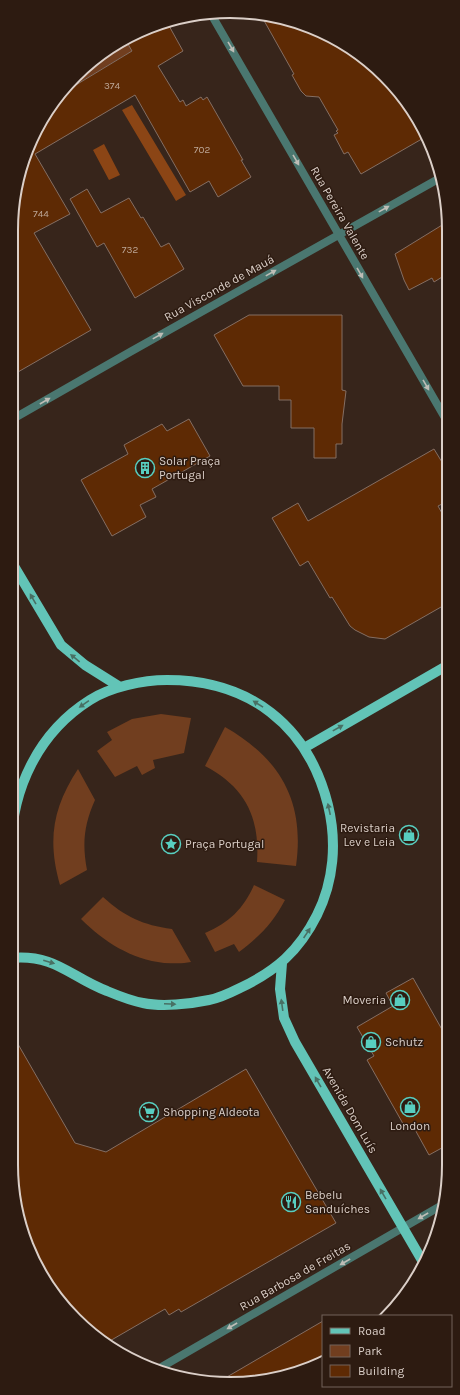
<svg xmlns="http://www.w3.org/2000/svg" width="460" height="1395" font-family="Karla,sans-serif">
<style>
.green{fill:#713e1f}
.water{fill:#8b4515}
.building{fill:#5e2a04;stroke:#846e63}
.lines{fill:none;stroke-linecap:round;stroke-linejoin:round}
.minor{stroke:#4a7770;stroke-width:8}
.primary{stroke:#62c4b7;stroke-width:10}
.oneway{fill:#bebdb6}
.oneway2{fill:#487064}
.labels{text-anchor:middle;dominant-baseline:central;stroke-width:3;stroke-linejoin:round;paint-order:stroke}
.number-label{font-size:10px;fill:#bca697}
.street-label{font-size:12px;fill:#dbcfc8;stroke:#2d1b11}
.poi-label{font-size:12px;fill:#dbcfc8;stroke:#2d1b11;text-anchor:start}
.rim{fill:none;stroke:#dbcfc8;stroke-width:2}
</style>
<rect width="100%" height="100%" fill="#37251b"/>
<path class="green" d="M125 39 132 51 60 94 120 40Z
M161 714 191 718 184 753 153 760 155 768 142 775 137 766 115 777 97 751 112 740 107 732 132 719Z
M225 727C281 759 305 802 296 866L257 862C260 817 245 787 205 766Z
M78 769 95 800C84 825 82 843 87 870L60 885C47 840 53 807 78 769Z
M254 885 285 900C273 923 260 936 239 952L234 944 215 952 205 933C229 923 244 908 254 885Z
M103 897C125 917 143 925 172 929L191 962C182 964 173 963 164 963 131 959 104 942 81 919Z"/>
<path class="water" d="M132 105 186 195 176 201 122 110Z
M104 144 120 175 109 180 93 150Z"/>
<path class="building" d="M262 17 286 18 340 40 394 85 427 136 361 174 348 152 344 154 334 135 338 133 336 131 338 130 319 97 306 96 301 91 292 75 294 74Z
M168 24 183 51 158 66 180 102 183 100 186 106 201 97 203 100 207 97 243 160H241L251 177 218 197 209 181 190 192 135 95 35 154 70 214 34 233 91 330 11 376V230L18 174 56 97 132 51 125 39Z
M87 189 101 213 129 198 141 218 143 217 161 247 169 243 184 269 135 298 104 243 97 247 70 199Z
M447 222V274L434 282 432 278 409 290 404 280 395 254Z
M249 315H342V390L346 391 342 424V444H336V458H314V428H291V400H279V386H243L214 335Z
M189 419 210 456 152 489 156 497 140 505 146 517 112 536 81 480 128 454 124 445 162 424 167 431Z
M434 449 448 472V501L438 506 448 524V603L385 639 369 637 355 630 350 626 332 597 330 598 308 561 300 566 272 518 298 503 308 521Z
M413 978 449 1042V1144L429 1155 413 1126 406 1129 367 1060 374 1056 357 1027 393 1006 386 993Z
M11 1032 75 1143 106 1152 246 1069 336 1223 181 1312 179 1309 169 1315 165 1309 108 1342 66 1310 28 1249 11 1165Z
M323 1321V1360L286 1377 220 1381Z"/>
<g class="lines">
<path class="minor" d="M211 14 448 423
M11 420 130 352 440 178
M158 1369 444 1204"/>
<path class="primary" d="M11 561 61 645 85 665 120 687
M304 748 448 665
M11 848C12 788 39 732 90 700 110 687 143 680 167 680 249 680 308 725 328 805 337 842 334 881 317 915 299 951 276 971 240 988 230 993 220 998 209 1000 190 1004 162 1007 143 1003 132 1001 119 996 107 991 70 977 56 954 11 958
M282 963 280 989 284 1018 295 1042 423 1262"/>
</g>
<defs><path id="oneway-solid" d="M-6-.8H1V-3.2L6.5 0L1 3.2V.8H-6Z"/></defs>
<g class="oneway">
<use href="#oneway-solid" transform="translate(231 47) rotate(60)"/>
<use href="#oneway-solid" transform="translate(296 160) rotate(60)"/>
<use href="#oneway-solid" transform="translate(384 209) rotate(-29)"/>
<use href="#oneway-solid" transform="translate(271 273) rotate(-29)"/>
<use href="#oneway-solid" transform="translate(360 273) rotate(60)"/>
<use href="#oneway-solid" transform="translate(158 336) rotate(-29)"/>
<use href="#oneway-solid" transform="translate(426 385) rotate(60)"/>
<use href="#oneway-solid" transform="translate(45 401) rotate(-30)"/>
<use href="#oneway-solid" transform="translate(423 1216) rotate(150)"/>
<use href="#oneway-solid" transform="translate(345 1262) rotate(150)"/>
<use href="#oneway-solid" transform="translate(232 1326) rotate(150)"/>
</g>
<g class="oneway2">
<use href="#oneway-solid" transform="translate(33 599) rotate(-120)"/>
<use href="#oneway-solid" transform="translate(75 658) rotate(-141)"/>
<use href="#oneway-solid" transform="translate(84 704) rotate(145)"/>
<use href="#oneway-solid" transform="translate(258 704) rotate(-148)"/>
<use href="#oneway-solid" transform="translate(338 728) rotate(-29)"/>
<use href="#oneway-solid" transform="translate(329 809) rotate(-102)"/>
<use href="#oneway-solid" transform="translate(307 933) rotate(-56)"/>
<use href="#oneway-solid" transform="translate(49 962) rotate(16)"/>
<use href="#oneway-solid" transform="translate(170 1004) rotate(2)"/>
<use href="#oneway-solid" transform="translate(282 1005) rotate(-98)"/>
<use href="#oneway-solid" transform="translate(318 1082) rotate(-120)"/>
<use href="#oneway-solid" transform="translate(383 1194) rotate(-120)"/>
</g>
<defs>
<symbol id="building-ring" viewBox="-11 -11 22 22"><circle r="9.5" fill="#2d1b11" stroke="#58cec0" stroke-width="1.5"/><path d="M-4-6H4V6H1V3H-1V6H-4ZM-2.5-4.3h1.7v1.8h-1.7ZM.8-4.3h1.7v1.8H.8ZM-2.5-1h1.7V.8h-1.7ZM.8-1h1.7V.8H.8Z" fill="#58cec0"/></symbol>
<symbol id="shop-ring" viewBox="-11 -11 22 22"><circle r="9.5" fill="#2d1b11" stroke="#58cec0" stroke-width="1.5"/><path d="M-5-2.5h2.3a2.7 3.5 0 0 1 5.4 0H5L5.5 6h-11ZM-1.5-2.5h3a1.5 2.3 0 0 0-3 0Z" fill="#58cec0"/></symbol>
<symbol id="sight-ring" viewBox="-11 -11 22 22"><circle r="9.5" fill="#2d1b11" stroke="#58cec0" stroke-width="1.5"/><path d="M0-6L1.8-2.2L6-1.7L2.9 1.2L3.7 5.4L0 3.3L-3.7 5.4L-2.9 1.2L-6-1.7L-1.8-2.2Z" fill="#58cec0"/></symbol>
<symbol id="supermarket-ring" viewBox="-11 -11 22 22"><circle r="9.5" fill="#2d1b11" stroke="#58cec0" stroke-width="1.5"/><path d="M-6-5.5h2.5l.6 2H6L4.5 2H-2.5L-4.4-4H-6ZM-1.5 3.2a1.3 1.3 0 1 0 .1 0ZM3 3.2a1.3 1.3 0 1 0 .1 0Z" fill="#58cec0"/></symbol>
<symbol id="restaurant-ring" viewBox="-11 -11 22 22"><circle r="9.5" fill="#2d1b11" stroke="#58cec0" stroke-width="1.5"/><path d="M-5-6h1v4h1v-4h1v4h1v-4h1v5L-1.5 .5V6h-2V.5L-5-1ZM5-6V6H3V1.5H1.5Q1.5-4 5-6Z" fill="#58cec0"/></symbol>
</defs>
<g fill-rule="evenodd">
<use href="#building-ring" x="134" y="457" width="22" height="22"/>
<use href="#shop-ring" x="398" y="824" width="22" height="22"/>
<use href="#sight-ring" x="160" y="833" width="22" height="22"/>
<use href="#shop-ring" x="389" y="989" width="22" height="22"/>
<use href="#shop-ring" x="360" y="1031" width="22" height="22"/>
<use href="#shop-ring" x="399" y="1096" width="22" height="22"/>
<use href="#supermarket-ring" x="138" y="1101" width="22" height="22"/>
<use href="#restaurant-ring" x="280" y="1191" width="22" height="22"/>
</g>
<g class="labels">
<g class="number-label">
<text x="112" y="86">374</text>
<text x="202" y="150">702</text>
<text x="41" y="214">744</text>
<text x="130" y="250">732</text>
</g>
<g class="street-label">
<text transform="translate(340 213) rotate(60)">Rua Pereira Valente</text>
<text transform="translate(219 288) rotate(-29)">Rua Visconde de Mauá</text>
<text transform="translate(350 1110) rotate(60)">Avenida Dom Luís</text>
<text transform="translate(295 1276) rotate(-30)">Rua Barbosa de Freitas</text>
</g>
<g class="poi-label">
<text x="159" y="461">Solar Praça<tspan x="159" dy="14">Portugal</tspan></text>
<text x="395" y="828" text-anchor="end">Revistaria<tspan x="395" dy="14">Lev e Leia</tspan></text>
<text x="185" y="844">Praça Portugal</text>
<text x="386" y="1000" text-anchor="end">Moveria</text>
<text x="385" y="1042">Schutz</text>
<text x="163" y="1112">Shopping Aldeota</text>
<text x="410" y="1126" text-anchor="middle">London</text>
<text x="305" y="1195">Bebelu<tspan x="305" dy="14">Sanduíches</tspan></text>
</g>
</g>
<path d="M0 0H460V1395H0ZM230 18H230A212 212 0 0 1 442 230V1165A212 212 0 0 1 230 1377H230A212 212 0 0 1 18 1165V230A212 212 0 0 1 230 18Z" fill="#2d1b11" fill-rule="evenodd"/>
<path class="rim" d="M230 18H230A212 212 0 0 1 442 230V1165A212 212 0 0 1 230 1377H230A212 212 0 0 1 18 1165V230A212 212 0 0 1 230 18Z"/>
<rect x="322" y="1315" width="130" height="72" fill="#2d1b11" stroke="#73635a"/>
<rect x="330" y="1328" width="20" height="6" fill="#62c4b7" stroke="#73635a"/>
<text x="358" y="1335" font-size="12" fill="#dbcfc8">Road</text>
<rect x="330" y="1345" width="20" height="12" fill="#713e1f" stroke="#73635a"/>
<text x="358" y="1355" font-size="12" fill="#dbcfc8">Park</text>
<rect x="330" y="1365" width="20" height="12" fill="#5e2a04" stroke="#73635a"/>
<text x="358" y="1375" font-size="12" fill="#dbcfc8">Building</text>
</svg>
